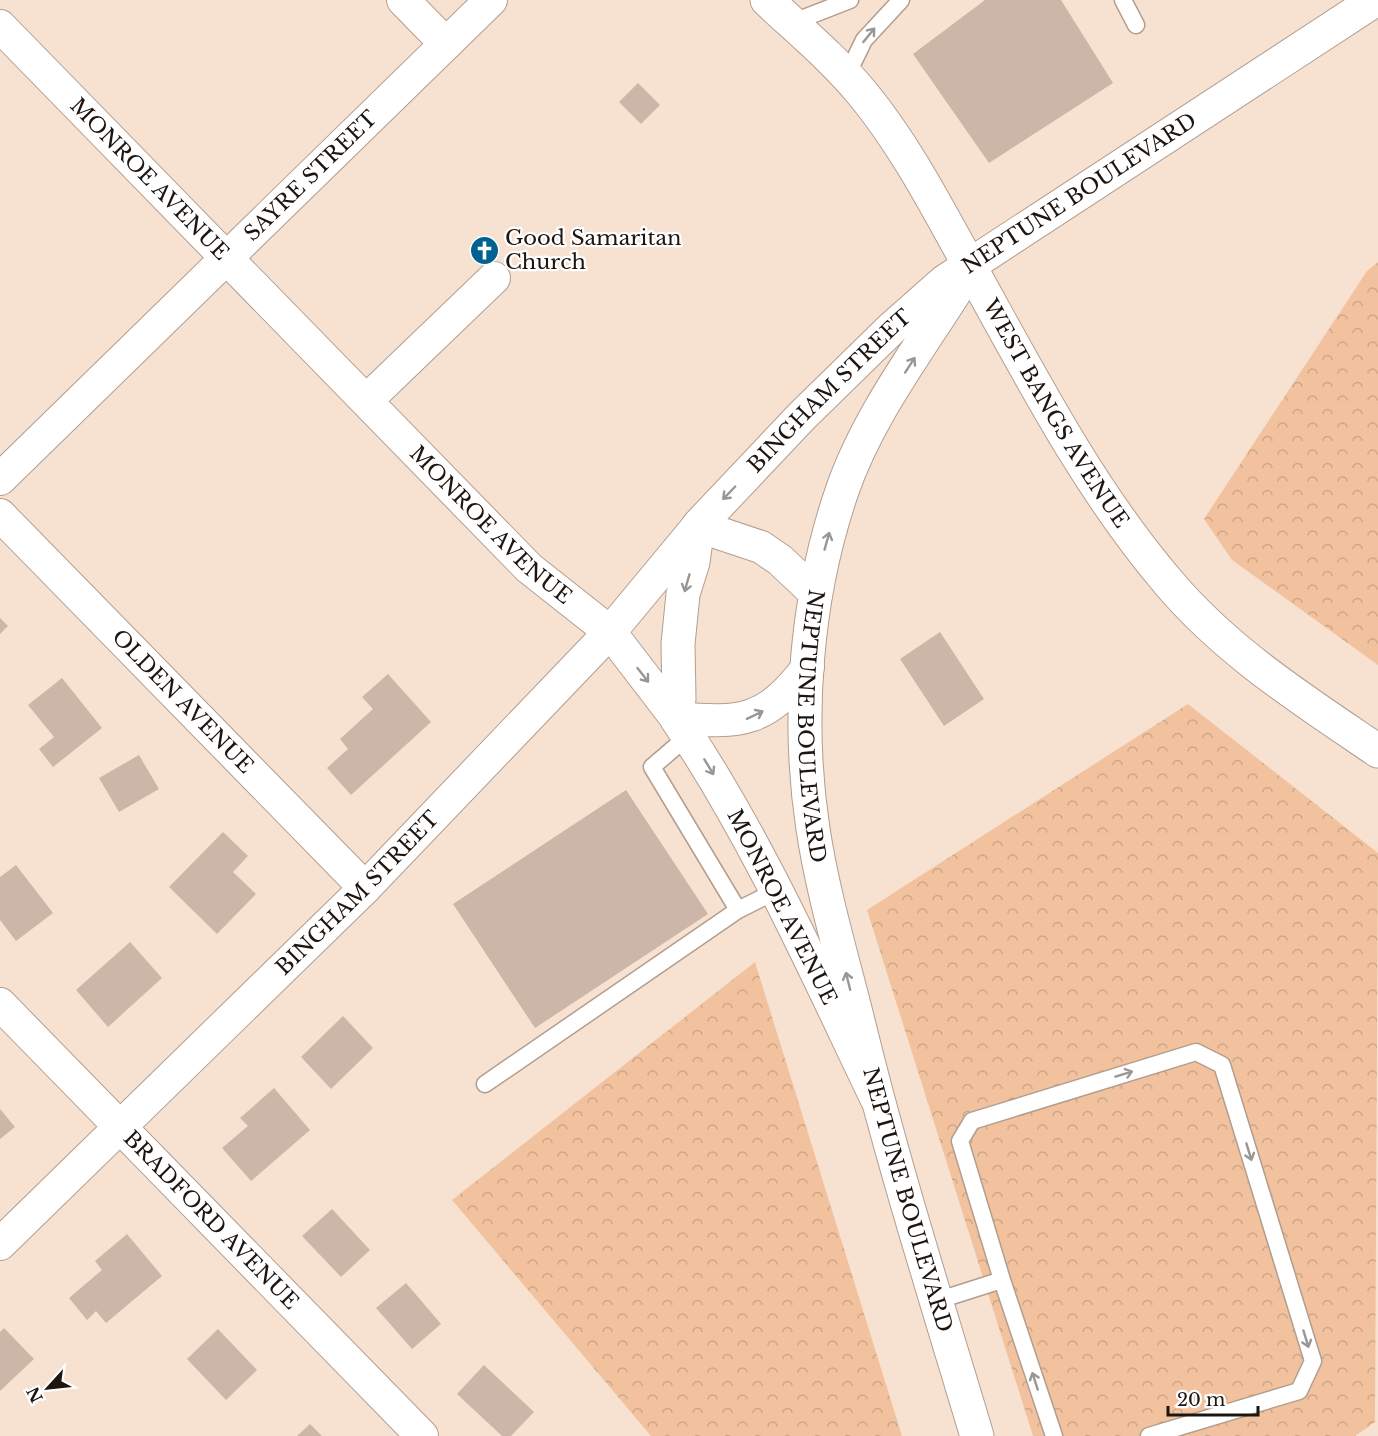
<svg xmlns="http://www.w3.org/2000/svg" width="1378" height="1436" font-family="'Libre Baskerville',serif">
<style>
.forest{fill:url(#forest-crowns)}
.building{fill:#cbb6a7}
.lines{fill:none;stroke-linecap:round;stroke-linejoin:round}
.lane-casing{stroke:#b29e8f;stroke-width:19}
.street-casing{stroke:#b29e8f;stroke-width:34}
.secondary-casing{stroke:#b29e8f;stroke-width:35}
.lane{stroke:#fff;stroke-width:16}
.street{stroke:#fff;stroke-width:32}
.secondary{stroke:#fff;stroke-width:33}
.oneway{stroke:#999693}
.labels{text-anchor:middle;dominant-baseline:central;stroke-width:4.5;stroke-linejoin:round;paint-order:stroke}
.street-label{font-size:21px;fill:#1d1510;stroke:#fff}
.poi-label{font-size:21px;fill:#1d1510;stroke:#fff;text-anchor:start}
</style>
<defs>
<pattern id="forest-crowns" width="20" height="18" patternUnits="userSpaceOnUse" patternTransform="scale(1.5)"><rect width="20" height="18" fill="#f1c29d"/><path d="M2 6a3 3 0 1 1 6 0M12 15a3 3 0 1 1 6 0" fill="none" stroke="#cea686"/></pattern>
</defs>
<rect width="100%" height="100%" fill="#f7e2d2"/>
<path class="forest" d="M1378 262V665L1232 560 1204 519 1367 271Z
M1188 704 1378 853 1375 1422 1355 1436H1033L867 910Z
M755 962 902 1436H651L452 1200Z"/>
<path class="building" d="M985 0H1061L1113 83 989 163 913 54Z
M638 83 660 105 641 124 619 102Z
M0 618 8 626 0 634Z
M940 632 984 699 944 726 900 659Z
M388 674 431 722 351 795 327 768 348 749 340 739 373 709 362 697Z
M62 678 102 728 53 767 39 749 54 737 28 705Z
M139 755 159 789 119 812 99 778Z
M626 790 708 914 535 1028 453 904Z
M223 832 248 856 233 872 256 894 217 934 169 887Z
M16 865 53 913 16 941 0 920V877Z
M130 942 162 978 108 1027 76 990Z
M343 1016 373 1048 331 1089 301 1057Z
M274 1088 310 1130 251 1181 222 1148 248 1126 240 1118Z
M0 1109 15 1127 0 1139Z
M332 1209 370 1250 341 1277 302 1236Z
M127 1234 162 1276 106 1323 96 1311 87 1320 69 1298 102 1270 95 1261Z
M406 1283 441 1324 412 1349 376 1308Z
M4 1328 34 1359 0 1391V1332Z
M218 1329 257 1370 226 1400 187 1359Z
M484 1365 534 1412 511 1436H502L457 1394Z
M310 1424 322 1436H297Z"/>
<g class="lines">
<defs>
<path id="lane" d="M1123 0 1136 25
M791 23 850 0
M846 77 864 40 901 0
M688 736 652 767 738 910 776 891
M485 1084 738 910
M1002 1280 1054 1436
M936 1301 1002 1280 960 1141 972 1121 1196 1052 1222 1065 1313 1361 1299 1391 1149 1436"/>
<g id="street">
<path d="M403 0 446 44"/>
<path id="s1" d="M0 26 529 568 610 632 676 718C742 724 766 722 808 667"/>
<path d="M367 400 494 278"/>
<path id="s2" d="M0 479 491 0"/>
<path id="s3" d="M0 515 365 888"/>
<path id="s4" d="M0 1004 422 1436"/>
<path id="s5" d="M0 1244 365 888 610 632 698 526 761 547 780 560 816 594"/>
</g>
<g id="secondary">
<path id="s6" d="M767 0C799 30 834 59 862 93 905 145 937 207 969 265 1029 373 1087 487 1168 582 1227 652 1303 700 1378 751"/>
<path id="s7" d="M963 279C921 347 868 415 842 491 806 596 796 718 813 829 823 895 843 960 859 1025 893 1164 936 1299 977 1436"/>
<path id="s8" d="M877 1099C815 970 757 838 676 718L679 699 678 644 683 594 693 562 698 526 802 416 892 328 944 282 1375 0"/>
</g>
</defs>
<use href="#lane" class="lane-casing"/>
<use href="#street" class="street-casing"/>
<use href="#secondary" class="secondary-casing"/>
<use href="#lane" class="lane"/>
<use href="#street" class="street"/>
<use href="#secondary" class="secondary"/>
</g>
<defs><path id="oneway-shaft" d="M-6 0H5M1.5-3L5.5 0L1.5 3" fill="none" stroke-width="1.6" stroke-linecap="round" stroke-linejoin="round" transform="scale(1.5)"/></defs>
<g class="oneway">
<use href="#oneway-shaft" transform="translate(869 35) rotate(-51)"/>
<use href="#oneway-shaft" transform="translate(910 365) rotate(-57)"/>
<use href="#oneway-shaft" transform="translate(729 493) rotate(134)"/>
<use href="#oneway-shaft" transform="translate(827 541) rotate(-74)"/>
<use href="#oneway-shaft" transform="translate(687 583) rotate(106)"/>
<use href="#oneway-shaft" transform="translate(643 675) rotate(52)"/>
<use href="#oneway-shaft" transform="translate(755 715) rotate(-26)"/>
<use href="#oneway-shaft" transform="translate(709 767) rotate(59)"/>
<use href="#oneway-shaft" transform="translate(848 981) rotate(-104)"/>
<use href="#oneway-shaft" transform="translate(1124 1074) rotate(-17)"/>
<use href="#oneway-shaft" transform="translate(1249 1152) rotate(73)"/>
<use href="#oneway-shaft" transform="translate(1306 1339) rotate(73)"/>
<use href="#oneway-shaft" transform="translate(1035 1381) rotate(-108)"/>
</g>
<defs>
<symbol id="church-disc" viewBox="-11 -11 22 22"><circle r="9.5" fill="#006291" stroke="#fff"/><path d="M-1.2-6h2.4v3.5h3.3v2.4h-3.3V6h-2.4V-.1h-3.3v-2.4h3.3Z" fill="#fff"/></symbol>
</defs>
<g fill-rule="evenodd">
<use href="#church-disc" x="468" y="234" width="33" height="33"/>
</g>
<g class="labels">
<g class="street-label">
<text stroke="none"><textPath href="#s2" startOffset="434">SAYRE STREET</textPath></text>
<text stroke="none"><textPath href="#s1" startOffset="214">MONROE AVENUE</textPath></text>
<text stroke="none"><textPath href="#s8" startOffset="1134">NEPTUNE BOULEVARD</textPath></text>
<text stroke="none"><textPath href="#s8" startOffset="814">BINGHAM STREET</textPath></text>
<text stroke="none"><textPath href="#s6" startOffset="508">WEST BANGS AVENUE</textPath></text>
<text stroke="none"><textPath href="#s1" startOffset="700">MONROE AVENUE</textPath></text>
<text stroke="none"><textPath href="#s3" startOffset="261">OLDEN AVENUE</textPath></text>
<text stroke="none"><textPath href="#s7" startOffset="484">NEPTUNE BOULEVARD</textPath></text>
<text stroke="none"><textPath href="#s5" startOffset="501">BINGHAM STREET</textPath></text>
<text transform="translate(782 907) rotate(63)">MONROE AVENUE</text>
<text stroke="none"><textPath href="#s7" startOffset="970">NEPTUNE BOULEVARD</textPath></text>
<text stroke="none"><textPath href="#s4" startOffset="302">BRADFORD AVENUE</textPath></text>
</g>
<g class="poi-label">
<text x="505" y="238">Good Samaritan<tspan x="505" dy="24">Church</tspan></text>
</g>
</g>
<g transform="translate(48 1388) rotate(243)" stroke="#ffffff" stroke-width="4.5" paint-order="stroke">
<path d="M0-4.5L10 22L0 15L-10 22Z" fill="#1d1510"/>
<text y="-9" font-size="16" font-weight="bold" text-anchor="middle" fill="#1d1510">N</text>
</g>
<path d="M1168 1406v9h90v-9" fill="none" stroke="#1d1510" stroke-width="3"/>
<text x="1177" y="1406" font-size="18" fill="#1d1510" stroke="#ffffff" stroke-width="4.5" paint-order="stroke">20 m</text>
</svg>
